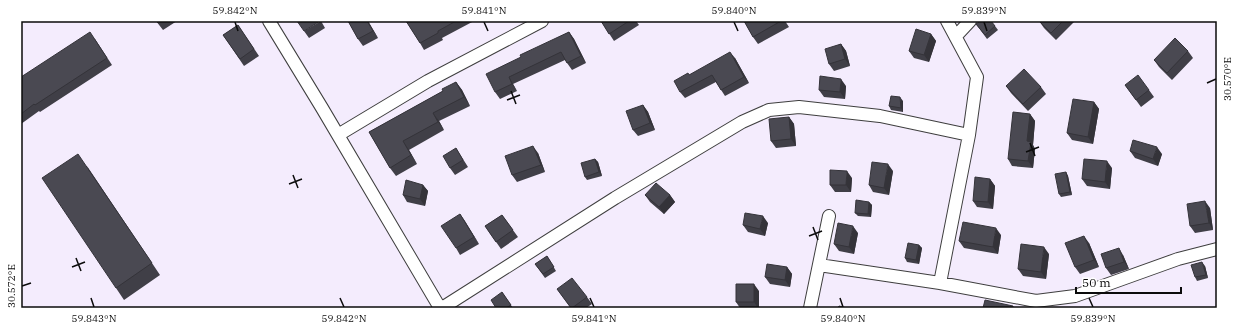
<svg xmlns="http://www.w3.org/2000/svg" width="1238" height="329" font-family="'IBM Plex Serif',serif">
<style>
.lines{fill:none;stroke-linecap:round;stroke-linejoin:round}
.street-casing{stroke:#3e3e3e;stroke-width:14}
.street{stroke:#fff;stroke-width:12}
.wall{fill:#403f47}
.shaded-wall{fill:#343339}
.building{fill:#4a4952;stroke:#343339}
.ticks{fill:none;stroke:#0b0b0b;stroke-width:1.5}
.neatline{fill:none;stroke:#0b0b0b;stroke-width:1.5}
.ticks-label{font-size:10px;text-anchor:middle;fill:#0b0b0b}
</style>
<rect width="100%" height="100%" fill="#f4ecfd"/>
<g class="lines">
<defs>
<path id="street" d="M269 21 322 108 440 308
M956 36 970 21
M338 135 428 81 542 21
M819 265 940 283 1036 301 1075 296 1178 259 1217 249
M940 283 969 135 977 77 947 21
M442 308 615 198 742 122 769 110 799 107 880 116 969 135
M810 308 829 216"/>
</defs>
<use href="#street" class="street-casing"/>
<use href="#street" class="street"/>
</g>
<path class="wall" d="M156 21H177L163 30Z
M321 21 325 28 309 38 304 31Z
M348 21H368L378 38 363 46 358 39Z
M406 21H474L442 38 443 40 424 50 420 43Z
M601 21H636L639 25 614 41Z
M744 21H785L789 27 758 44 753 37Z
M1039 21H1073L1074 22 1056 40 1044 28Z
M976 24 995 26 998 30 987 39Z
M238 25 259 56 244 66 223 35Z
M569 32 574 39 586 63 572 70 565 60 513 84 517 91 500 99 495 92 521 57Z
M931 34 936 41 929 62 914 58 909 51Z
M95 39 112 65 40 112 39 111 21 124V77Z
M841 44 846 51 850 66 834 71 829 64Z
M1188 51 1193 58 1172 80 1159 67 1154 60Z
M735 58 749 83 725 96 716 82 685 98 680 92 689 75Z
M456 82 462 90 470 106 439 121 444 130 409 150 417 164 396 176 390 168 369 132 443 91Z
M1125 85 1149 90 1154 97 1141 107Z
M846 86 845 99 824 97 819 90Z
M1006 86 1041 87 1046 94 1028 111 1011 93Z
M903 101V112L891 110 889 106Z
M1094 102 1099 109 1093 144 1072 140 1067 133Z
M643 105 648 112 655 130 638 136 633 130Z
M1030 114 1035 121 1033 145 1035 149 1033 168 1012 166 1008 159Z
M789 117 794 124 796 146 776 148 771 141Z
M456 148 468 167 455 175 450 168Z
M1130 151 1162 154 1158 166 1135 158Z
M538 153 545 172 517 182 512 175Z
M595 159 598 162 602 176 587 180 585 177Z
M87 166 160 275 124 300 116 288Z
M1112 168 1110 189 1087 186 1082 179Z
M893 171 889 195 873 192 869 185Z
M1066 172 1068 176 1072 195 1061 197 1059 194Z
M852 178 851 192H835L830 185Z
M990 179 995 186 993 209 977 207 973 201Z
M423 185 428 191 425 206 407 202 403 195Z
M645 195H670L675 202 664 214 650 202Z
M869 202 872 205 871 217 858 216 855 213Z
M1210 208 1213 230 1195 233 1190 226Z
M460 214 479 244 460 255 456 248Z
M502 215 518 237 501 249 485 226Z
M768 223 765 236 748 232 743 225Z
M858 233 854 254 839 251 834 244Z
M1001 235 998 254 964 248 959 241Z
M1089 243 1099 267 1080 274 1075 267Z
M919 245 922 248 919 264 907 262 905 258Z
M1049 254 1046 279 1023 276 1018 269Z
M1123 255 1129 269 1111 275 1106 268Z
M547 256 556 271 545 278 535 264Z
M1205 266 1208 278 1197 281 1195 277Z
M787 267 792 274 790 287 770 284 765 277Z
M557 289 587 297 592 304 586 308H571Z
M759 291V308H740L736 302Z
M502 292 513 308H496Z"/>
<path class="shaded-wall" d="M367 21H368L378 38 373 31Z
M569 32 574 39 586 63 581 56Z
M931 34 936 41 929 62 924 55Z
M841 44 846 51 850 66 845 59Z
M730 52 735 58 749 83 744 77Z
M509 77 517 91 512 84Z
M841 79 846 86 845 99 840 92Z
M456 82 462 90 470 106 464 97Z
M900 97 903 101V112L901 108Z
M1094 102 1099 109 1093 144 1088 137Z
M643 105 648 112 655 130 650 123Z
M433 113 439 121 444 130 438 122Z
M1030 114 1035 121 1033 145 1035 149 1033 168 1028 161 1027 141Z
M789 117 794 124 796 146 791 139Z
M403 141 409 150 417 164 411 155Z
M533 146 538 153 545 172 541 165Z
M1157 147 1162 154 1158 166 1153 159Z
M595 159 598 162 602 176 599 172Z
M1107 161 1112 168 1110 189 1105 182Z
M888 164 893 171 889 195 884 188Z
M847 171 852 178 851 192 846 185Z
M1066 172 1068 176 1072 195 1070 192Z
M990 179 995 186 993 209 988 202Z
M423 185 428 191 425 206 420 199Z
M670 195 675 202 664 214 659 207Z
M1205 201 1210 208 1213 230 1209 223Z
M869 202 872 205 871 217 868 214Z
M460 214 465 221 479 244 474 237Z
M763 216 768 223 765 236 760 229Z
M853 226 858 233 854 254 849 247Z
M996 228 1001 235 998 254 993 247Z
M1084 236 1089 243 1099 267 1094 260Z
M919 245 922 248 919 264 916 260Z
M1044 247 1049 254 1046 279 1041 272Z
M1119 248 1123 255 1129 269 1124 262Z
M1202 262 1205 266 1208 278 1206 275Z
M787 267 792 274 790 287 785 280Z
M754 284 759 291V308H758L754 302Z"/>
<path class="building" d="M156 21H162L158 23Z
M297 21H320L304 31Z
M348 21H367L373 31 358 39Z
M406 21H456L438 31V33L420 43Z
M601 21H629L609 34Z
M744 21H781L753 37Z
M980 21H991L995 26 985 35 976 24Z
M1039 21H1063L1051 33Z
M238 25 254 49 240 59 223 35Z
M916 29 931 34 924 55 909 51Z
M90 32 107 58 35 105 34 104 21 114V77Z
M569 32 581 56 567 63 561 52 509 77 512 84 495 92 486 74 521 57 520 55Z
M1175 38 1188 51 1167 73 1154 60Z
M841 44 845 59 829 64 825 49Z
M730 52 744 77 721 90 712 75 680 92 674 81 688 73 689 75Z
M1024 69 1041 87 1023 104 1006 86Z
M1138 75 1149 90 1136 100 1125 85Z
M820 76 841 79 840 92 819 90Z
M456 82 464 97 433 113 438 122 403 141 411 155 390 168 369 132 443 91 442 89Z
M891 96 900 97 901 108 889 106Z
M1073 99 1094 102 1088 137 1067 133Z
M643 105 650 123 633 130 626 111Z
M1013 112 1030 114 1027 141 1031 142 1028 161 1008 159Z
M789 117 791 139 771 141 769 119Z
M1133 140 1157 147 1153 159 1130 151Z
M533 146 541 165 512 175 505 156Z
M456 148 463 160 450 168 443 156Z
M78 154 152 263 116 288 42 178Z
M595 159 599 172 585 177 581 163Z
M1084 159 1107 161 1105 182 1082 179Z
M872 162 888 164 884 188 869 185Z
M830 170 847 171 846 185H830Z
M1066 172 1070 192 1059 194 1055 174Z
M975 177 990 179 988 202 973 201Z
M406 180 423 185 420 199 403 195Z
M656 183 670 195 659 207 645 195Z
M856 200 869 202 868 214 855 213Z
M1205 201 1209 223 1190 226 1187 204Z
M745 213 763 216 760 229 743 225Z
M460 214 474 237 456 248 441 226Z
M502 215 513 230 496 242 485 226Z
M963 222 996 228 993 247 959 241Z
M838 223 853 226 849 247 834 244Z
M1084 236 1094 260 1075 267 1065 243Z
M908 243 919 245 916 260 905 258Z
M1021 244 1044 247 1041 272 1018 269Z
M1119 248 1124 262 1106 268 1101 254Z
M547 256 554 267 543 274 535 264Z
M1202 262 1206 275 1195 277 1191 265Z
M767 264 787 267 785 280 765 277Z
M572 278 587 297 572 308H571L557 289Z
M736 284H754V302H736Z
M502 292 511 305 506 308H496L491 300Z
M985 300 1013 306V308H983Z
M839 306 847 308H838Z"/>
<path class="ticks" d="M235 22 238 31M484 22 488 31M734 22 738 31M984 22 987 31M1207 83 1216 79M511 91 516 104M507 100 520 95M1030 143 1035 156M1026 152 1039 147M293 175 298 188M289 184 302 179M813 227 818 240M809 236 822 231M76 258 81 271M72 267 85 262M22 286 31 283M91 298 94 307M340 298 344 307M590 298 594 307M840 298 843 307M1089 298 1093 307"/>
<rect width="1238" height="329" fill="none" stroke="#ffffff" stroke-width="44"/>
<path d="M1076 287v6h105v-6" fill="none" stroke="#0b0b0b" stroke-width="2"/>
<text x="1082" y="287" font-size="12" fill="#0b0b0b" stroke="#ffffff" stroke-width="3" paint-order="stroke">50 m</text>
<rect x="22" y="22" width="1194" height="285" class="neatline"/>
<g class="ticks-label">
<text x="235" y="14">59.842°N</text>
<text x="484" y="14">59.841°N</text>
<text x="734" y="14">59.840°N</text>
<text x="984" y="14">59.839°N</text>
<text transform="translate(1227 79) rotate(-90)" y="4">30.570°E</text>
<text transform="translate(11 286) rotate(-90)" y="4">30.572°E</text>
<text x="94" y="322">59.843°N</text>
<text x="344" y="322">59.842°N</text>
<text x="594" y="322">59.841°N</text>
<text x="843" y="322">59.840°N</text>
<text x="1093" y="322">59.839°N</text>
</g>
</svg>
